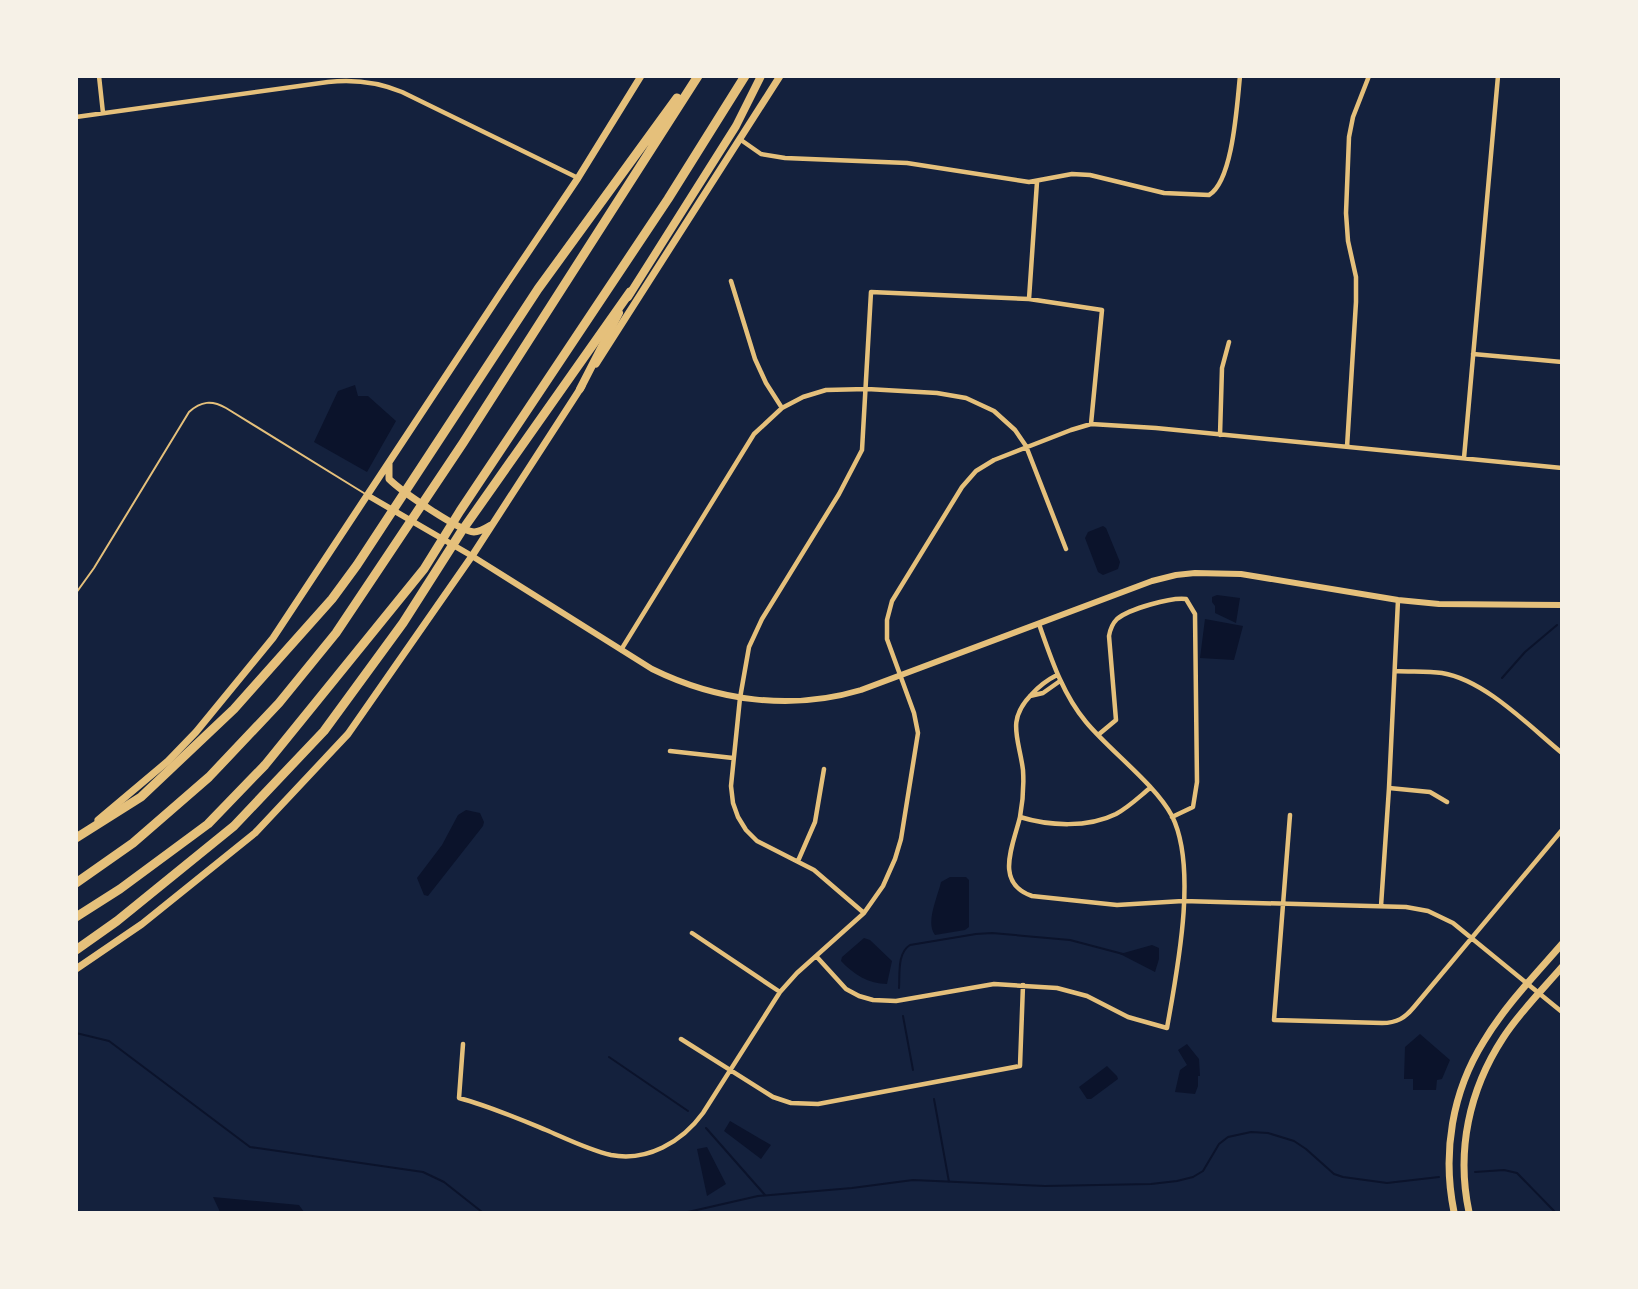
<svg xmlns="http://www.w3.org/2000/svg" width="1638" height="1289" font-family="Inter,sans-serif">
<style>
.water{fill:#0b132b}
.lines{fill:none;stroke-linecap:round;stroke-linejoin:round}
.stream{stroke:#0b132b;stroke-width:2}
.service{stroke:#e5c07b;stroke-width:2}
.minor{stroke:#e5c07b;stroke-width:4.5}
.tertiary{stroke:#e5c07b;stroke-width:6}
.secondary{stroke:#e5c07b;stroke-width:7}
.primary{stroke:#e5c07b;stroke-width:8}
.motorway{stroke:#e5c07b;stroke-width:9}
</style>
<rect width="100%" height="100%" fill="#14213d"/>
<path class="water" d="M355 385 358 396H368L396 421 367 472 314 442 338 391Z
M1103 526 1106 528 1120 562 1118 569 1103 575 1098 572 1085 538 1088 532Z
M1217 595 1240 598 1236 623 1215 613V606L1212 602V597Z
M1205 619 1243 626 1234 660 1200 658Z
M466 810 480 813 484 822 483 826 428 896 424 895 417 878 442 845 458 815Z
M950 877H966L969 880V927L965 930 935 935C925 923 938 896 941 882Z
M864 938 870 940 892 961 887 984C869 984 853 974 841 961L842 957Z
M1152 945 1159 948V959L1155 972 1120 954Z
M1420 1034 1450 1060 1442 1079 1437 1080 1436 1090H1413V1079H1404L1405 1047Z
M1187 1044 1199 1059 1200 1076H1198V1086L1195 1094 1175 1092 1180 1070 1187 1065 1178 1050Z
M1107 1066 1117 1076 1118 1079 1091 1099H1087L1079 1087Z
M730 1121 771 1145 761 1159 724 1131Z
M707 1147 726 1184 707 1196 697 1149Z
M213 1197 299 1205 304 1212H220Z"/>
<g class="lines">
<path class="stream" d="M1502 678 1525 652 1557 625
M899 988C900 974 897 953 910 945L976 934 992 933 1070 940 1123 954
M903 1016 913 1070
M76 1033 109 1041 250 1147 423 1172 444 1182 482 1212
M609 1057 688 1111
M934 1099 949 1182
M706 1128 765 1195
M1475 1172 1504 1170 1517 1173 1555 1212
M688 1212 758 1196 852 1188 913 1180 1045 1186 1151 1184 1177 1181 1193 1177 1203 1171 1219 1144 1228 1137 1251 1132 1268 1133 1294 1141 1306 1149 1334 1174 1343 1177 1387 1183 1439 1177"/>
<path class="service" d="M76 593 94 568 189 412C201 401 212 400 226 408L367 495"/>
<path class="minor" d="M99 76 103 113
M76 117 328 82C355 79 378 82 402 92L578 178
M741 140 761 154 785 158 907 163 1029 182 1072 174 1090 175 1164 193 1209 195C1233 181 1237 104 1240 76
M731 281 755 359 766 383 782 408
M1029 299 1037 182
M1473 354 1562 362
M1220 435 1222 368 1229 342
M1347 447 1356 302V277L1348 241 1346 213 1349 137 1353 117 1369 76
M1464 458 1498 76
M621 650 754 434 782 408 803 397 826 390 867 389 937 393 966 398 994 411 1015 430 1026 446 1066 549
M1395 671C1411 672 1427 671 1442 673 1485 680 1529 726 1562 753
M1057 675C1047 680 1039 686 1031 695 1006 721 1019 738 1023 770 1024 786 1023 801 1020 817 1049 826 1088 828 1116 814 1129 807 1139 797 1150 788
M1030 696 1043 693 1060 681
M1098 735 1116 720 1109 636C1110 630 1113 623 1117 619 1129 609 1171 597 1186 599L1195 614 1197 782 1193 807 1172 817
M670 751 733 758
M1389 788 1430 792 1447 802
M1290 815 1274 1020 1382 1023C1397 1023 1405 1018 1414 1007L1562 830
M1020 817C1013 846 994 883 1032 896L1117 905 1183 901 1406 907 1428 911 1453 923 1562 1012
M798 861 815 822 824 769
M1381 906 1389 788 1398 600
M864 913 814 870 757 841 746 830 738 817 733 803 731 786 740 698 749 647 762 619 839 494 862 450 871 292 1029 299 1102 310 1091 424
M692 933 780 992
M816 956 846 989 859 996 873 1000 896 1001 994 984 1057 988 1087 996 1128 1017 1167 1028C1177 971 1198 868 1172 816 1155 784 1110 751 1086 722 1062 693 1051 658 1039 624
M681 1039 773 1097 791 1103 818 1104 1020 1066 1023 985
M463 1044 459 1098C489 1106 517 1118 546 1130 567 1139 589 1150 611 1155 647 1162 682 1142 703 1113L780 992 797 973 864 913 883 886 895 859 901 839 918 733 914 713 887 639V620L892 601 962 487 976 471 994 460 1071 430 1091 424 1156 428 1562 468"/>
<path class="tertiary" d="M367 495 472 556 652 669C717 701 791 711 861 690L1152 581 1176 575 1195 573 1241 574 1398 600 1439 604 1562 605"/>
<path class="secondary" d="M596 364 780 76
M389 463V479C401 491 459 531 474 532 480 532 486 528 491 525
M98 820 168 761 196 732 273 638 502 291 578 178 641 76
M76 969 142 924 255 833 348 734 472 556 582 386
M1454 1212C1442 1153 1452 1092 1484 1041 1505 1006 1535 975 1562 944
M1469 1212C1456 1151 1469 1090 1503 1038 1519 1013 1542 990 1562 967"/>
<path class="primary" d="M628 297 736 126 761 76
M580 389 619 313"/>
<path class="motorway" d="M76 838 141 797 234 709 332 599 357 565 538 289 677 98
M76 883 133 843 209 777 279 703 336 633 463 443 698 76
M76 917 120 889 208 824 265 765 424 569 460 511 668 199 745 76
M76 950 117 921 234 826 324 731 403 623 461 532 630 292"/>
</g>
<rect width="1638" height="1289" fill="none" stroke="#f6f1e7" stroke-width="156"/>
</svg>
